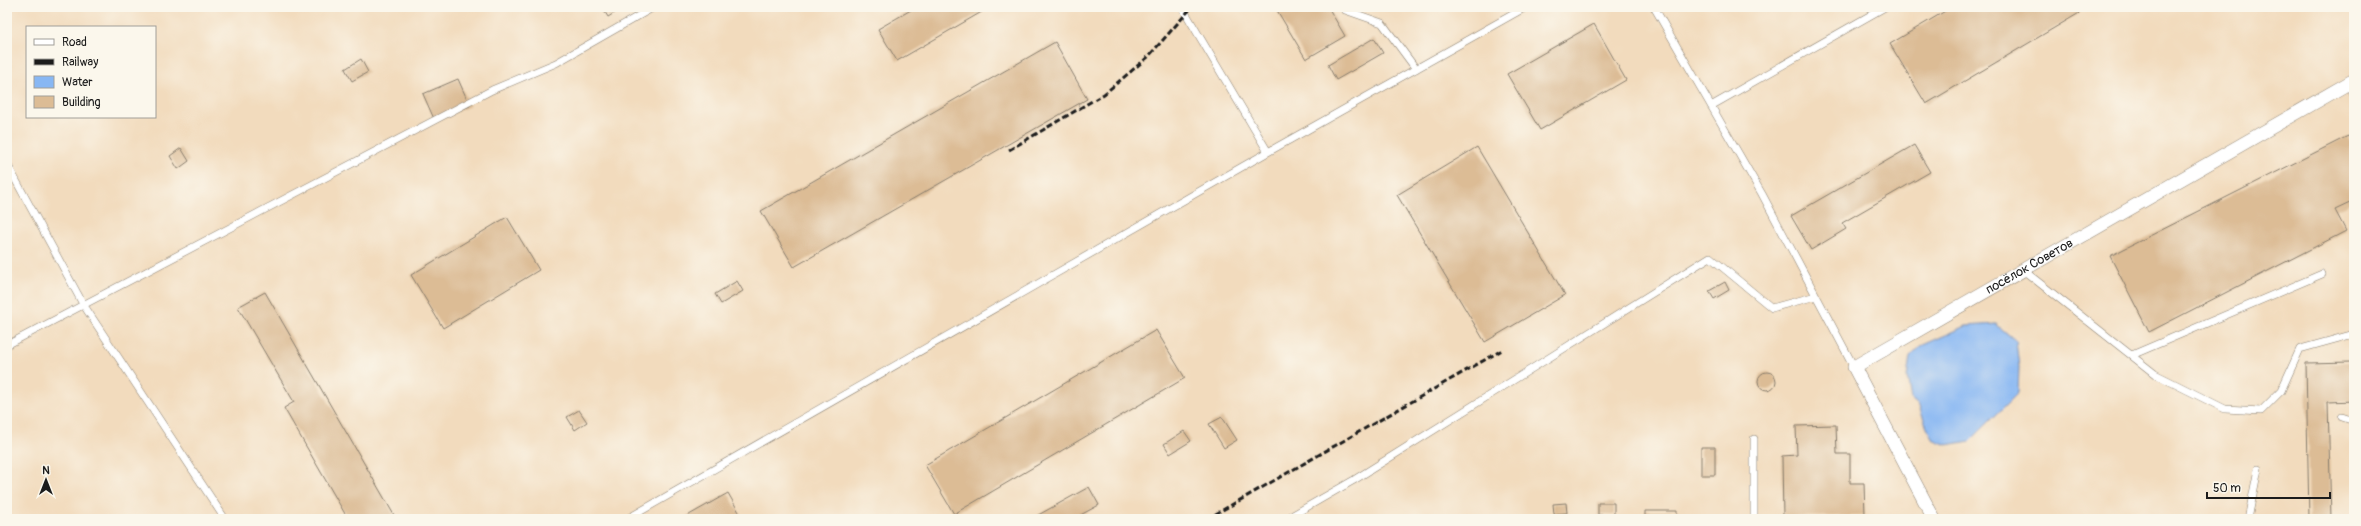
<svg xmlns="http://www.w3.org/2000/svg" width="2361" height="526" font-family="Pangolin,sans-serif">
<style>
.water{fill:#88b7f3;stroke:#526a88}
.building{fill:#dcbc95}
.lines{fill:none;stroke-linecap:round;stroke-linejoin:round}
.service-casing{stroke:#877c6c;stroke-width:8}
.minor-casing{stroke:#877c6c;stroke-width:14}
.service{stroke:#fff;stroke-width:7}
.minor{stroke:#fff;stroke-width:13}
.rail{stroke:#1c1c1c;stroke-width:3;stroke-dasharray:6 3;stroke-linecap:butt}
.labels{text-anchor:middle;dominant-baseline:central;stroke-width:3;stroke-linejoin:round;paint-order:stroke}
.street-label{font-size:13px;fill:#1c1c1c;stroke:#fbf7ec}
</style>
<rect width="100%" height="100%" fill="#fbf7ec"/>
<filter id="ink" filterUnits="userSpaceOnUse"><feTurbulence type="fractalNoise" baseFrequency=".025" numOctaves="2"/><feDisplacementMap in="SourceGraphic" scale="8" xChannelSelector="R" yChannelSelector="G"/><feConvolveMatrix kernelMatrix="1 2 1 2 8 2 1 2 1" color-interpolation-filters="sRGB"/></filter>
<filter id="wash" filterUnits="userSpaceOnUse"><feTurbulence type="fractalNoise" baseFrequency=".012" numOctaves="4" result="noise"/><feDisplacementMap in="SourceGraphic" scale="16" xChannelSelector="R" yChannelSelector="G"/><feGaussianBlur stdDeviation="0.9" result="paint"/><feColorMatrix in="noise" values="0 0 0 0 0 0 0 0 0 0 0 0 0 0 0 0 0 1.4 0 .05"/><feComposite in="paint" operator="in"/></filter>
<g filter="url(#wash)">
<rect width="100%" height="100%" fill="#f2dbbd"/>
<path class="water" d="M1996 324 2016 341 2019 367 2018 393 1970 441 1947 445 1932 439 1918 405 1911 399 1907 377 1910 357 1921 346 1966 326Z"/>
<g id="blocks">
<path class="building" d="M602 7H624L608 17Z
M916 7H983L985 10 897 61 878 29Z
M1275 7H1328L1345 36 1306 59Z
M1952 7H2078L2081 12 1926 104 1890 44Z
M1594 24 1626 80 1540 130 1507 74Z
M1374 38 1383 53 1336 80 1328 65Z
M1055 42 1087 99 794 267 761 211Z
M361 59 368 72 352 81 345 69Z
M458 79 470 106 435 121 423 94Z
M2348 136 2354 146V201L2335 210 2346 231 2149 332 2110 256Z
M1914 145 1930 172 1842 223 1846 229 1811 250 1791 216Z
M1477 147 1565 295 1485 342 1397 195Z
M181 148 189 161 178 169 170 156Z
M507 217 539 270 443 328 411 275Z
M737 281 743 291 721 304 715 294Z
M1725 282 1729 290 1714 299 1709 291Z
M265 292 394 515 387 519H348L284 408 294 402 238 307Z
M1156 330 1185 378 954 514 925 465Z
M2352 344H2354V401L2328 402 2331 519H2309L2306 363 2352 362Z
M1758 381a9 9 0 1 1 18 0a9 9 0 1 1-18 0Z
M579 410 587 422 575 430 567 417Z
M1222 417 1237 440 1224 448 1209 424Z
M1836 425 1837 454H1850V483H1864L1865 516 1783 517 1782 456 1797 455 1796 426Z
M1184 431 1191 441 1170 454 1164 444Z
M1701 447H1715V475H1701Z
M1089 487 1099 505 1073 519H1031Z
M728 493 743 519H682Z
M1566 503 1567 513 1554 514 1553 504Z
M1598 503H1614V515H1598Z
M1645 511H1677V519H1645Z"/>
</g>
</g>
<g filter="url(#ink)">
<use href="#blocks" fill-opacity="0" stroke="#877c6c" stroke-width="1"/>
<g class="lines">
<defs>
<path id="service" d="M1182 7 1268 152
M1343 7 1345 10 1382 23 1416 69
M1654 7 1762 194 1854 367
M2348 83 2354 94
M1711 106 1885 7
M7 164 83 304 225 519
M2023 270 2155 374 2225 409 2261 411 2281 391 2300 349 2354 334
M7 345 492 90 556 63 654 7
M2132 355 2322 274
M2342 417 2354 421
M1754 439V519
M627 519 1268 152 1526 7
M1286 519 1354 480 1710 257 1772 308 1816 296
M2248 519 2258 469"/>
<g id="minor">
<path id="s1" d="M1934 519 1854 367 2354 80"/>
</g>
</defs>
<use href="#service" class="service-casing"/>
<use href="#minor" class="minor-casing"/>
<use href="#service" class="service"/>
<use href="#minor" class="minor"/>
<path class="rail" d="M1009 150 1104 94 1148 57 1192 7
M1207 519 1502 350"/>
</g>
</g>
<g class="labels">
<g class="street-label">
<text stroke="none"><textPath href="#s1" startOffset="374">посёлок Советов</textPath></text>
</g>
</g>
<rect width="2361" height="526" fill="none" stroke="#fbf7ec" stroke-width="24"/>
<rect x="26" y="26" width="130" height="92" fill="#fbf7ec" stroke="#a29f99"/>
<rect x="34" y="39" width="20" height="6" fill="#ffffff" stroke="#a29f99"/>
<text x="62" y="46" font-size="12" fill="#1c1c1c">Road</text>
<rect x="34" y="59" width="20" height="6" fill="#1c1c1c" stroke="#a29f99"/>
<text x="62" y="66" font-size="12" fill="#1c1c1c">Railway</text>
<rect x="34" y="76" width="20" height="12" fill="#88b7f3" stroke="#a29f99"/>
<text x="62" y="86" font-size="12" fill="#1c1c1c">Water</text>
<rect x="34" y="96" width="20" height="12" fill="#dcbc95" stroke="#a29f99"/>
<text x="62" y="106" font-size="12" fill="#1c1c1c">Building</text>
<g transform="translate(46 480)" stroke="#fbf7ec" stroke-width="3" paint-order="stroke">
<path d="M0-3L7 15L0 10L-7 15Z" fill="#1c1c1c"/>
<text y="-6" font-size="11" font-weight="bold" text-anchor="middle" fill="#1c1c1c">N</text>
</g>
<path d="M2207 492v6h123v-6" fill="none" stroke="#1c1c1c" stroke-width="2"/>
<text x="2213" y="492" font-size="12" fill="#1c1c1c" stroke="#fbf7ec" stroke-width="3" paint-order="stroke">50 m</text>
</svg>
